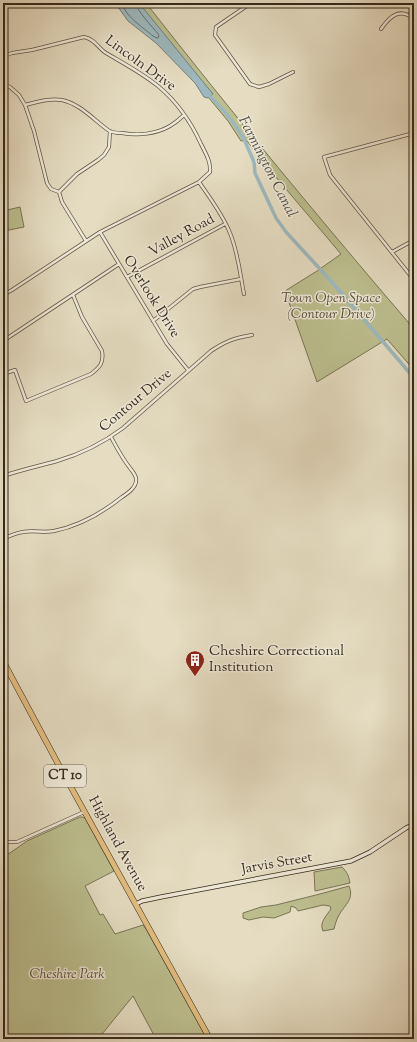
<svg xmlns="http://www.w3.org/2000/svg" width="417" height="1042" font-family="'Sorts Mill Goudy',serif">
<style>
.green{fill:#bcbe8e;stroke:#797454}
.water{fill:#9cb8be;stroke:#737f7d}
.lines{fill:none;stroke-linecap:round;stroke-linejoin:round}
.shore{stroke:#69706c;stroke-width:1}
.stream{stroke:#737f7d;stroke-width:1}
.canal{stroke:#9cb8be;stroke-width:3.5}
.street-casing{stroke:#625644;stroke-width:4}
.secondary-casing{stroke:#36291b;stroke-width:5}
.highway-casing{stroke:#36291b;stroke-width:6}
.street{stroke:#eee8d7;stroke-width:2.5}
.secondary{stroke:#eee8d7;stroke-width:3.5}
.highway{stroke:#e2be80;stroke-width:5}
.labels{text-anchor:middle;dominant-baseline:central;stroke-width:3;stroke-linejoin:round;paint-order:stroke}
.shield{fill:#eee8d7;stroke:#6d6253;stroke-width:1}
.shield-label{font-size:13px;font-weight:bold;fill:#36291b}
.street-label{font-size:14px;fill:#36291b;stroke:#eee8d7}
.park-label{font-size:14px;font-style:italic;fill:#584e38;stroke:#eee8d7}
.poi-label{font-size:14px;fill:#36291b;stroke:#eee8d7;text-anchor:start}
.water-label{font-size:15px;font-style:italic;fill:#504d44;stroke:#eee8d7}
</style>
<rect width="100%" height="100%" fill="#e5dcc1"/>
<filter id="stains"><feTurbulence type="fractalNoise" baseFrequency=".005" numOctaves="4"/><feColorMatrix values="0 0 0 0 .2 0 0 0 0 .09 0 0 0 0 .02 0 0 0 .5 -.17"/></filter>
<radialGradient id="worn" r=".72"><stop offset=".6" stop-color="#630" stop-opacity="0"/><stop offset="1" stop-color="#630" stop-opacity=".3"/></radialGradient>
<path class="green" d="M134 3H146C233 114 322 222 414 329V370L387 339 317 382 285 291 317 271 341 254 275 176 246 140 241 141 228 121 165 45Z
M20 207 24 227 4 231C1 223 3 216 7 210Z
M80 817H82L85 818 114 871 85 886 100 915 103 914 115 934 143 925 146 929 207 1039H156L133 996 98 1039H3V855L10 853 27 841Z
M342 867C347 872 349 876 350 883L315 891 314 872Z
M349 886C355 900 343 906 338 917 336 921 335 925 334 929L323 931C319 923 326 916 331 909L330 906 323 905 298 911 296 908 291 906 290 912 274 918 263 917 249 920 243 918V913L261 907 276 905 320 894Z"/>
<path class="water" d="M120 3H139L213 94 208 98 204 97 195 83 156 43 128 21 118 7Z"/>
<g class="lines">
<path class="shore" d="M123 3C122 14 145 29 153 36L157 38H158L159 35C153 27 137 12 136 3"/>
<path class="stream" d="M3 5 4 3"/>
<path class="canal" d="M208 94 224 111 235 125 244 139 254 162 255 173 276 218 286 232 331 281 414 378"/>
<defs>
<path id="street" d="M251 3 216 27 215 35 250 84 259 87 269 84 293 72
M381 29C390 16 400 7 414 19
M3 59 4 56 12 53 32 50 84 37C95 39 98 48 106 53 123 63 142 73 158 86 176 101 191 122 201 144 206 154 211 162 210 172L199 182 100 232 12 290 3 295
M3 84 10 87 19 95 25 105 34 131 47 183 51 189 59 192
M25 105C37 102 49 98 62 100 80 104 93 119 108 130 112 133 117 133 122 133 138 136 156 134 170 126 175 123 180 119 184 115
M414 133 324 157 330 175 414 280
M199 182C210 198 223 215 230 233 238 252 240 274 244 294
M59 192 77 174 98 160 104 155 109 147 110 131
M59 192 62 202 86 241
M100 232 167 344 188 370
M392 252 414 240
M127 277 225 224
M153 321 193 289 200 287 241 279
M3 341 119 264
M3 374 15 370 26 401 91 374C100 367 104 363 102 351L82 317 73 295
M3 476C21 470 39 466 57 461 81 454 103 443 123 428L211 351C226 341 234 338 252 335
M3 539C9 536 16 533 23 532 33 530 44 533 54 531 79 526 102 513 122 497 128 493 137 487 136 479 136 475 132 471 130 468 122 458 117 448 111 437
M3 842H17L26 838 84 812"/>
<path id="secondary" d="M136 904 142 901 161 897 351 861 370 852 406 828 414 824"/>
<path id="highway" d="M3 661 56 760 210 1039"/>
</defs>
<use href="#street" class="street-casing"/>
<use href="#secondary" class="secondary-casing"/>
<use href="#highway" class="highway-casing"/>
<use href="#street" class="street"/>
<use href="#secondary" class="secondary"/>
<use href="#highway" class="highway"/>
</g>
<defs>
<symbol id="building-pin" viewBox="-11 -11 22 30"><path d="M0 17L-7.5 6A9.5 9.5 0 1 1 7.5 6Z" fill="#8f2418" stroke="#eee8d7"/><path d="M-4-6H4V6H1V3H-1V6H-4ZM-2.5-4.3h1.7v1.8h-1.7ZM.8-4.3h1.7v1.8H.8ZM-2.5-1h1.7V.8h-1.7ZM.8-1h1.7V.8H.8Z" fill="#fff"/></symbol>
</defs>
<g fill-rule="evenodd">
<use href="#building-pin" x="184" y="649" width="22" height="30"/>
</g>
<g class="labels">
<rect class="shield" x="44" y="765" width="42" height="22" rx="3"/>
<g class="shield-label">
<text x="65" y="776">CT 10</text>
</g>
<g class="street-label">
<text transform="translate(140 64) rotate(36)">Lincoln Drive</text>
<text transform="translate(182 236) rotate(-29)">Valley Road</text>
<text transform="translate(151 297) rotate(58)">Overlook Drive</text>
<text transform="translate(136 401) rotate(-40)">Contour Drive</text>
<text transform="translate(117 844) rotate(61)">Highland Avenue</text>
<text transform="translate(277 864) rotate(-10)">Jarvis Street</text>
</g>
<g class="park-label">
<text x="331" y="299">Town Open Space<tspan x="331" dy="16">(Contour Drive)</tspan></text>
<text x="67" y="975">Cheshire Park</text>
</g>
<g class="poi-label">
<text x="209" y="652">Cheshire Correctional<tspan x="209" dy="16">Institution</tspan></text>
</g>
<g class="water-label">
<text transform="translate(267 167) rotate(63)">Farmington Canal</text>
</g>
</g>
<rect width="417" height="1042" fill="none" stroke="#e5dcc1" stroke-width="16"/>
<rect x="4" y="4" width="409" height="1034" fill="none" stroke="#36291b" stroke-width="2"/>
<rect x="8" y="8" width="401" height="1026" fill="none" stroke="#36291b"/>
<rect width="100%" height="100%" filter="url(#stains)"/>
<rect width="100%" height="100%" fill="url(#worn)"/>
</svg>
